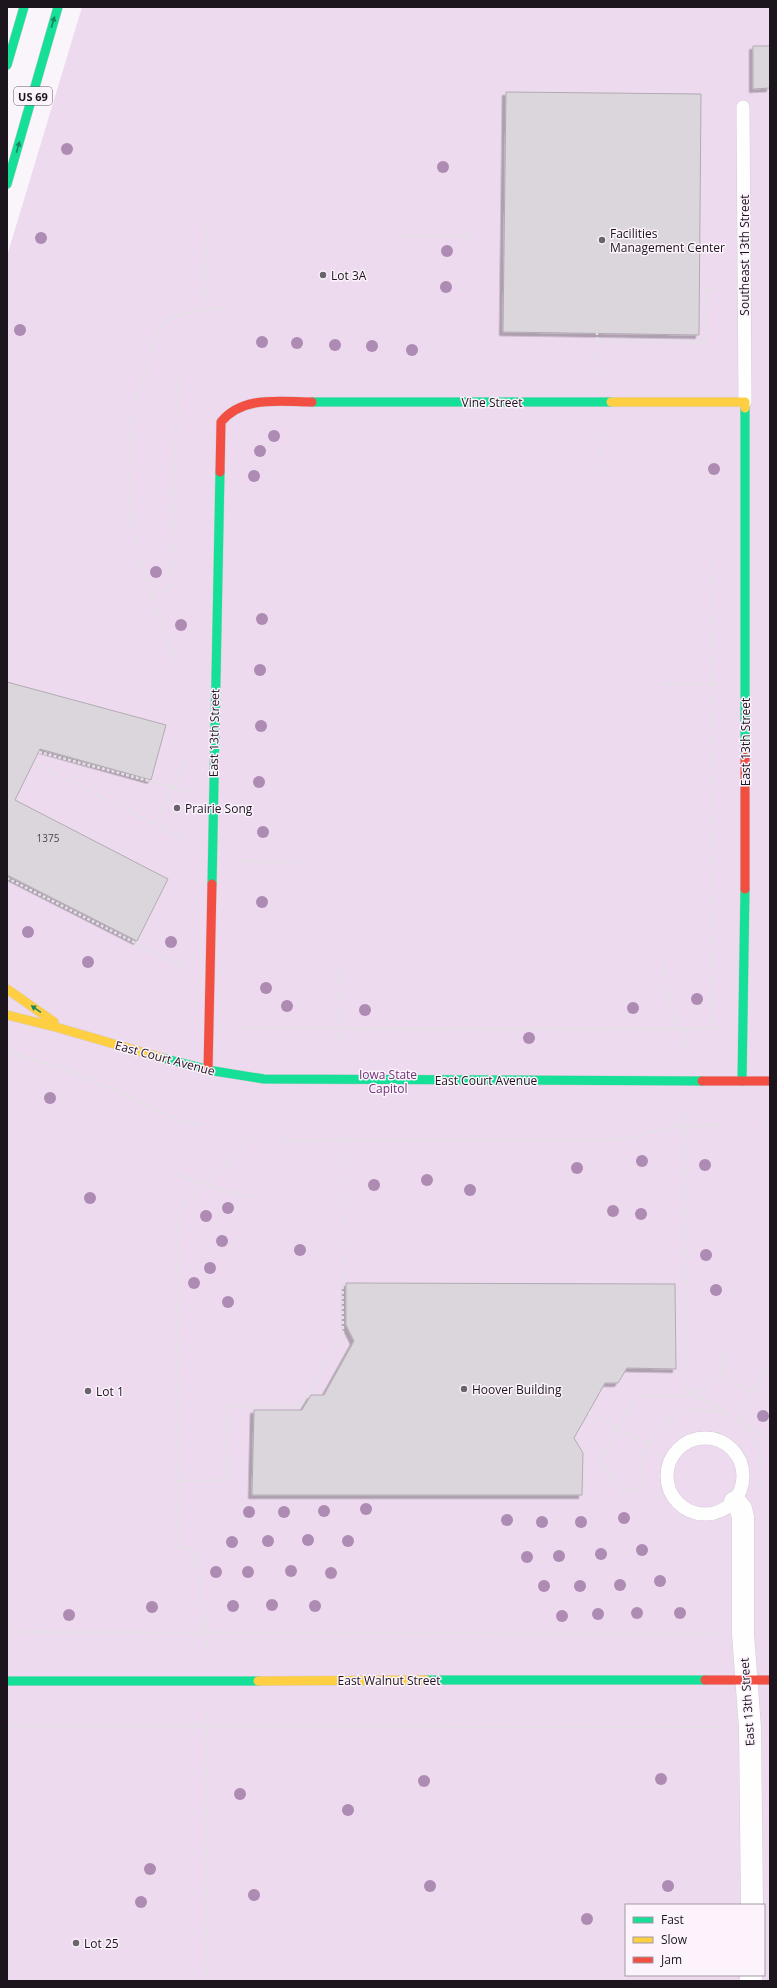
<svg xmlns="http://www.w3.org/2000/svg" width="777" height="1988" font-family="'Open Sans',sans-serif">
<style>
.green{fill:#eddaef;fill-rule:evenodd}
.building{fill:#dbd5dc;stroke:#b1abb2;filter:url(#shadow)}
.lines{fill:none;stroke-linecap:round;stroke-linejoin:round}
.lane-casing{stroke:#d3cdd4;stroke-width:14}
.street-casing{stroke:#d3cdd4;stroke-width:23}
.fast-casing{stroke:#d3cdd4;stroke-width:10}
.slow-casing{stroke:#d3cdd4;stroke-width:10}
.jam-casing{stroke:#d3cdd4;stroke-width:10}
.path{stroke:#e3e1e4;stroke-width:2.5;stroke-dasharray:3 2;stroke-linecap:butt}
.lane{stroke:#fefefe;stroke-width:13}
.street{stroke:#fefefe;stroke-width:22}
.fast{stroke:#16e098;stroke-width:9}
.slow{stroke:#ffcf43;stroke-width:9}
.jam{stroke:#f24e42;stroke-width:9}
.tree{fill:#ad8bb2}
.oneway{fill:#198561}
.poi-dot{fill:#6a636b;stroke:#fcf3fd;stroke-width:1.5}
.labels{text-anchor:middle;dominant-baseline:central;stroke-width:3;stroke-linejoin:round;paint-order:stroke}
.number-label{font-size:10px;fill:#4c454d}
.shield{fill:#fcf3fd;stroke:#5f5860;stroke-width:1}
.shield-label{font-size:11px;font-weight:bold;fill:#1c151d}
.poi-label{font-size:12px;fill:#1c151d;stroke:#fcf3fd;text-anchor:start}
.street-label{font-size:12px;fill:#1c151d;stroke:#fcf3fd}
.park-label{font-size:12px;fill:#6e3576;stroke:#fcf3fd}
</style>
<defs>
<filter id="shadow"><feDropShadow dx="-3.5" dy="3.5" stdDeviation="0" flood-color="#0004"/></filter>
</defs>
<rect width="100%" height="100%" fill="#faf5fb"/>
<path class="green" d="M82 7H770V1981H7V256ZM626 1905H764V1975H626Z"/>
<path class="building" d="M753 46H770V88L753 89Z
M506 92 701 94 699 335 503 332Z
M7 682 166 725 151 780 40 749 15 800 168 879 137 941 7 875Z
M346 1283 675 1284 676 1369 627 1368 618 1383H605L574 1438 583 1453 582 1495H252L254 1410H302L311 1395H324L354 1341 346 1325Z"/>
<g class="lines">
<defs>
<path id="lane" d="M743 107 745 402
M667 1476a38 38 0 1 1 76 0a38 38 0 1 1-76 0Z"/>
<path id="street" d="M735 1502 741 1509 743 1517V1634L750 1728 752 1905
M751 1981V1975"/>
<path id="fast" d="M7 65 24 7
M7 184 58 7
M312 402H611
M745 408V757
M212 884 220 472
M162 1058 214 1071 264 1079 702 1081
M742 1081 745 889
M426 1680H705
M7 1681H258"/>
<path id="slow" d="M611 402H745V408
M7 989 54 1022
M7 1015 59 1028 162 1058
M258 1681 426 1680"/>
<path id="jam" d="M220 472 221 422C243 395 280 402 312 402
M745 757V889
M208 1070 212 884
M702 1081H770
M705 1680H770"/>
</defs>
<use href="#lane" class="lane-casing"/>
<use href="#street" class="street-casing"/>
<use href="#fast" class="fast-casing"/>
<use href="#slow" class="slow-casing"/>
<use href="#jam" class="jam-casing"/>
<path class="path" d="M208 213 204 309H229
M399 236 472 237
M768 307 770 316
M598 341 705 342V289H722
M597 375V333
M598 428V473
M152 594 170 588 178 374
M176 662 139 559 130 508 128 461 134 407 157 332 169 319 182 314 204 309
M663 684 718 683
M39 752 187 791
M34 763 187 840
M155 825 187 760
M240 861 297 862
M7 878 183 967
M340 957 341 1053
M663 958 667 994 677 1029
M235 1027 341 1029H718
M711 1029 713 558
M7 1051 75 1073 185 1122 201 1125
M686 1052V1028
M685 1108V1389L770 1439
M762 1126H770
M279 1138 294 1141 624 1139 675 1126 725 1125
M175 1173 193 1181 263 1201
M722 1374V1351
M589 1412 647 1444
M725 1413C713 1411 700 1409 688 1411 681 1413 674 1418 669 1422 646 1439 637 1461 642 1489L623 1491 600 1459 636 1397 694 1395 722 1374 753 1393
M737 1420 770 1363
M748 1428C763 1447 761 1469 762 1492
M178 1481 226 1480V1406H300L343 1335 341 1107
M7 1632 717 1634
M207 1653V1632L193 1549 178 1547 177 1233 180 1213 183 1206 256 1134
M207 1708V1981
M7 1726 723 1727"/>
<use href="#lane" class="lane"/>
<use href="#street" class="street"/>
<use href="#fast" class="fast"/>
<use href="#slow" class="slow"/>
<use href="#jam" class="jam"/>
</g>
<g class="tree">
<circle cx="67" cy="149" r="6"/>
<circle cx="443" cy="167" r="6"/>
<circle cx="41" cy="238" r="6"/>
<circle cx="447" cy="251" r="6"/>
<circle cx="446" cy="287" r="6"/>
<circle cx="20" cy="330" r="6"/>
<circle cx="262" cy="342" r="6"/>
<circle cx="297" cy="343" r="6"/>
<circle cx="335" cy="345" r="6"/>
<circle cx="372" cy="346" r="6"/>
<circle cx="412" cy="350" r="6"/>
<circle cx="274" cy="436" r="6"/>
<circle cx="260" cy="451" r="6"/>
<circle cx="714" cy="469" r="6"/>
<circle cx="254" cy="476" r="6"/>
<circle cx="156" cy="572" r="6"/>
<circle cx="262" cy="619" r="6"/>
<circle cx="181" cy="625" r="6"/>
<circle cx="260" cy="670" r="6"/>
<circle cx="261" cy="726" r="6"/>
<circle cx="259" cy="782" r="6"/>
<circle cx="263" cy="832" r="6"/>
<circle cx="262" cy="902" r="6"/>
<circle cx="28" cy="932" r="6"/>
<circle cx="171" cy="942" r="6"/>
<circle cx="88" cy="962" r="6"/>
<circle cx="266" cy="988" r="6"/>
<circle cx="697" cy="999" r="6"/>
<circle cx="287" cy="1006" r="6"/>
<circle cx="633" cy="1008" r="6"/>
<circle cx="365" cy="1010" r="6"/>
<circle cx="529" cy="1038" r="6"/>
<circle cx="50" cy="1098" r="6"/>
<circle cx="642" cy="1161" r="6"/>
<circle cx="705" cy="1165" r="6"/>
<circle cx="577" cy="1168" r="6"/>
<circle cx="427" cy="1180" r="6"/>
<circle cx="374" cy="1185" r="6"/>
<circle cx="470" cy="1190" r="6"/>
<circle cx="90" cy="1198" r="6"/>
<circle cx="228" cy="1208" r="6"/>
<circle cx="613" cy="1211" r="6"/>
<circle cx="641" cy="1214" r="6"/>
<circle cx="206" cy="1216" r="6"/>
<circle cx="222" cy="1241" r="6"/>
<circle cx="300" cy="1250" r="6"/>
<circle cx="706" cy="1255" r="6"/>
<circle cx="210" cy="1268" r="6"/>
<circle cx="194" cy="1283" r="6"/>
<circle cx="716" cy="1290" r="6"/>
<circle cx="228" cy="1302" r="6"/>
<circle cx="763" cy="1416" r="6"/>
<circle cx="366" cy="1509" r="6"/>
<circle cx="324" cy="1511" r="6"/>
<circle cx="249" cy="1512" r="6"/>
<circle cx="284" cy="1512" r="6"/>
<circle cx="624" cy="1518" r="6"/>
<circle cx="507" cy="1520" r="6"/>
<circle cx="542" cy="1522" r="6"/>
<circle cx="581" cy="1522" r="6"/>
<circle cx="308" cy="1540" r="6"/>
<circle cx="268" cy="1541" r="6"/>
<circle cx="348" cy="1541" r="6"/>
<circle cx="232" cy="1542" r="6"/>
<circle cx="642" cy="1550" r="6"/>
<circle cx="601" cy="1554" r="6"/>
<circle cx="559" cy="1556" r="6"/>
<circle cx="527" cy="1557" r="6"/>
<circle cx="291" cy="1571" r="6"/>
<circle cx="216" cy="1572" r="6"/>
<circle cx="248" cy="1572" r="6"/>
<circle cx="331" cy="1573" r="6"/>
<circle cx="660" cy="1581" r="6"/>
<circle cx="620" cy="1585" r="6"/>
<circle cx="544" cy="1586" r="6"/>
<circle cx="580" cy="1586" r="6"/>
<circle cx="272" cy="1605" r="6"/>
<circle cx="233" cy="1606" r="6"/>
<circle cx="315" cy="1606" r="6"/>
<circle cx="152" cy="1607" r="6"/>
<circle cx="637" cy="1613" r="6"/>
<circle cx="680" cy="1613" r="6"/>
<circle cx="598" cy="1614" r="6"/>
<circle cx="69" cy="1615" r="6"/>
<circle cx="562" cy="1616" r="6"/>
<circle cx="661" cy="1779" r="6"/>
<circle cx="424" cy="1781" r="6"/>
<circle cx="240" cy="1794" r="6"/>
<circle cx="348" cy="1810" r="6"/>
<circle cx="150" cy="1869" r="6"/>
<circle cx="430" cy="1886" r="6"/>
<circle cx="668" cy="1886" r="6"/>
<circle cx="254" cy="1895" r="6"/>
<circle cx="141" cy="1902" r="6"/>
<circle cx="587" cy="1919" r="6"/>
</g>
<defs><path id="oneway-solid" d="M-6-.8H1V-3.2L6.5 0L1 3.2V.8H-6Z"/></defs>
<g class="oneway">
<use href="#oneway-solid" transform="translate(53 22) rotate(-74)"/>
<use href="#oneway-solid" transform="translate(18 147) rotate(-74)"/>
<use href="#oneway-solid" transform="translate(36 1009) rotate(-145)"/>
</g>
<g class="poi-dot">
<circle cx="602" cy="240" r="4"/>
<circle cx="323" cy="275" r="4"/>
<circle cx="177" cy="808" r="4"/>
<circle cx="464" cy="1389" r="4"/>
<circle cx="88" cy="1391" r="4"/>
<circle cx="76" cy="1943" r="4"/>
</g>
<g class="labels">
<g class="number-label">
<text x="48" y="838">1375</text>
</g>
<rect class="shield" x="14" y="87" width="38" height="18" rx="3"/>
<g class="shield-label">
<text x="33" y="96">US 69</text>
</g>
<g class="poi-label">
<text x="610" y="233">Facilities<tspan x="610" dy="14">Management Center</tspan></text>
<text x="331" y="275">Lot 3A</text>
<text x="185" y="808">Prairie Song</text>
<text x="472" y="1389">Hoover Building</text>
<text x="96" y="1391">Lot 1</text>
<text x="84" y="1943">Lot 25</text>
</g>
<g class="street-label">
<text transform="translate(744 255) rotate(-90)">Southeast 13th Street</text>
<text x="492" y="402">Vine Street</text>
<text transform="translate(214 733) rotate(-89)">East 13th Street</text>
<text transform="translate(745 742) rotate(-90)">East 13th Street</text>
<text transform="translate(165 1058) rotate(15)">East Court Avenue</text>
<text x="486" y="1080">East Court Avenue</text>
<text x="389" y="1680">East Walnut Street</text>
<text transform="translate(747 1702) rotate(-94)">East 13th Street</text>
</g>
<g class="park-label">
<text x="388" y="1074">Iowa State<tspan x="388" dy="14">Capitol</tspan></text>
</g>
</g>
<rect width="777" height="1988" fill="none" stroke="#1c151d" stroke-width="16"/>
<rect x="625" y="1904" width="140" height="72" fill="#fcf3fd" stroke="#a29aa3"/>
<rect x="633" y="1917" width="20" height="6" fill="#16e098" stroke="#a29aa3"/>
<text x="661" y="1924" font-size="12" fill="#1c151d">Fast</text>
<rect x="633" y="1937" width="20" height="6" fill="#ffcf43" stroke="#a29aa3"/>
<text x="661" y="1944" font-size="12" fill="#1c151d">Slow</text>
<rect x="633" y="1957" width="20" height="6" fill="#f24e42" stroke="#a29aa3"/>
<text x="661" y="1964" font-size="12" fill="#1c151d">Jam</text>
</svg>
